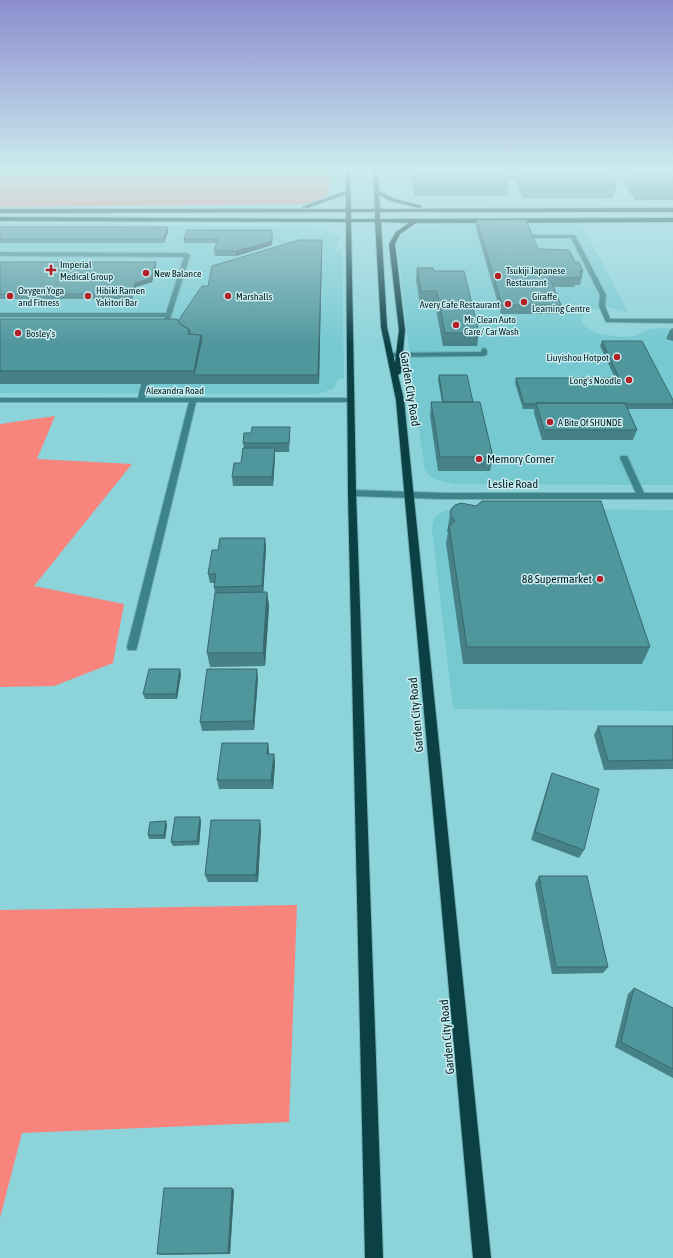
<svg xmlns="http://www.w3.org/2000/svg" width="673" height="1258" font-family="'Asap Condensed',sans-serif">
<style>
.built{fill:#76c8d1}
.green{fill:#f8847e}
.lines{fill:none;stroke-linecap:round;stroke-linejoin:round}
.minor-casing{stroke:#71afb5;stroke-width:2}
.major-casing{stroke:#71afb5;stroke-width:2}
.minor{fill:#3d838a;fill-rule:evenodd}
.major{fill:#0b4045;fill-rule:evenodd}
.wall{fill:#458187}
.shaded-wall{fill:#38696e}
.building{fill:#50969d;stroke:#38696e}
.poi-dot{fill:#b22028;stroke:#cbedf0;stroke-width:1.5}
.labels{text-anchor:middle;dominant-baseline:central;stroke-width:3;stroke-linejoin:round;paint-order:stroke}
.far-poi-label{font-size:10px;fill:#021f22;stroke:#cbedf0;text-anchor:start}
.far-street-label{font-size:10px;fill:#021f22;stroke:#cbedf0}
.street-label{font-size:12px;fill:#021f22;stroke:#cbedf0}
.poi-label{font-size:12px;fill:#021f22;stroke:#cbedf0;text-anchor:start}
</style>
<rect width="100%" height="100%" fill="#8dd3da"/>
<path class="built" d="M0 223 146 225 208 227H308L332 232 338 236 339 239 335 251H339L340 248H342L344 379H338L336 385 333 389 317 394 0 393Z
M581 223 628 312 608 307 589 310 582 316V322L585 326 595 333 619 337 634 336 649 329 673 328V485L454 484 434 479 429 475 425 469 416 412 397 243 399 239 402 235 416 227 438 224Z
M458 509 673 510V711L453 709 432 529 434 518 439 514 445 511Z"/>
<path class="green" d="M0 170H332C331 197 327 200 300 204L0 207Z
M55 416 37 459 132 464 34 586 124 604 113 663 54 686 0 687V424Z
M297 905 289 1122 22 1133 0 1218V910Z"/>
<g class="lines">
<defs>
<path id="minor" d="M472 170C477 170 481 172 487 173 501 177 517 177 531 172L532 170H536L535 174C518 179 485 182 472 170Z
M532 235H575L606 295 605 306 610 319H673V323L606 322 599 306 600 295 571 238H534L532 237Z
M0 252 187 253 190 255 166 332 163 334 160 332 165 317H0V313H166L184 257 0 256Z
M484 348 487 350V354L484 356 390 357 387 355 390 353 481 352 482 349Z
M142 382H145L149 384 145 398H350L354 400 350 402H196L137 647 136 650H128L127 647 189 402H0V398H138Z
M621 456H627L628 458 644 493H673V499H443L352 496 348 493 352 490 443 493H636L620 458Z"/>
<path id="major" d="M346 170H350L351 209H375L373 170H377L379 191 395 199 422 206 419 208 391 201 379 195 380 209 673 208V212H380V219L673 218V222L416 223 400 234 395 244 405 330 401 373 398 375 404 400 491 1258H473L396 400 381 327 375 222H351L356 493 383 1258H365L348 493 346 222 0 221V217L346 219V212L0 213V209H346V194L307 208 302 207 346 191ZM351 212H375V219H351ZM381 222 409 223 396 232 389 244 399 330 395 363 387 327Z"/>
</defs>
<use href="#minor" class="minor-casing"/>
<use href="#major" class="major-casing"/>
<use href="#minor" class="minor"/>
<use href="#major" class="major"/>
</g>
<path class="wall" d="M410 170H504L509 182 507 196H414Z
M518 170H607L617 184 613 198H523L516 183Z
M628 170H673V200H635L624 184Z
M477 220 538 249 575 262 583 271 580 285H575L574 287H554L561 305 559 314H501L476 228Z
M0 227H168V232L164 243H0Z
M273 235 272 245 236 256H215L214 251 217 243H184V239Z
M322 248 319 384H0V319L178 321 208 286Z
M0 262 156 267 152 282 136 287 132 299H0Z
M417 268 434 271 479 333 477 346H443L435 304H420L416 280Z
M673 328V341L666 339 670 330Z
M602 341 673 400V409H627L637 430 633 440H542L534 413V409H523L515 383 516 378H615L600 346Z
M439 375 473 402 493 457 490 471H438L430 416 431 402H442L438 380Z
M290 436 289 452H275V457L273 486H233L232 477 241 463 244 448 243 443Z
M451 509 650 647 642 664H463L446 543 448 533 447 532Z
M265 538 266 548 263 592H267L269 606 265 666 210 667 207 653 215 593 214 587 215 583H210L208 574 218 550Z
M181 674 177 699H145L143 694Z
M258 678 254 730 202 731 200 722Z
M598 726H673V769L604 770 594 735Z
M268 743 269 754H274L275 763 273 789H219L217 780Z
M552 773 584 850 579 858 531 840 549 781Z
M166 821 167 825 165 839H149L148 835Z
M201 821 199 845 173 846 171 842Z
M261 828 258 882H208L205 875Z
M539 876 608 967 603 973 552 974 535 884Z
M634 988 673 1008V1078L615 1047 628 994Z
M234 1190 230 1254 162 1255 157 1254Z"/>
<path class="shaded-wall" d="M168 227V232L164 243 163 239Z
M272 230V245L236 256V251Z
M322 240V248L319 384 318 375Z
M156 262V267L152 282 136 287 132 299 131 294 135 283Z
M201 335 203 348 194 375V371Z
M275 448V457L273 486 272 477Z
M265 538 266 548 263 596 262 586Z
M267 592 269 606 265 666 263 653Z
M180 669 181 674 177 699 176 694Z
M257 669 258 678 254 730 253 721Z
M268 743 269 752 268 763 267 754Z
M274 754 275 763 273 789 271 780Z
M200 817 201 821 199 845 197 841Z
M260 820 261 828 258 882 256 875Z
M166 821 167 825 165 839 164 835Z
M232 1188 234 1190 230 1254 228 1253Z"/>
<path class="building" d="M413 170H504L509 182H415Z
M519 170H607L617 184H525Z
M628 170H673V185H639Z
M477 220H526L538 249 569 250 575 262H579L583 271H579L582 277H575L576 278H555L554 277H549L561 305H502Z
M0 227H168L163 239H0Z
M187 230H272V241L236 251H214L218 239H184Z
M299 240H322L318 375H194L202 339 201 335 189 334 190 332 189 329 181 325 178 321 202 286H208L212 266Z
M0 262H156L151 278 135 283 131 294H0Z
M417 268H433L434 271H464L479 333H445L437 291H421Z
M0 319H177L181 325 189 329 188 334 201 335 194 371H0Z
M602 341H642L673 400V404H625V403H536V404H524L516 378H619Z
M439 375H467L473 402H443Z
M431 402H480L493 457H440Z
M536 403H625L637 430H544Z
M252 427H290L289 443H243L244 433H251Z
M243 448H275L272 477H232L234 463H241Z
M482 501H601L650 647H467L449 526 455 521 450 515 451 509 455 505 461 503 476 506Z
M220 538H265L262 586 214 587 216 574H208L212 550H218Z
M267 592 263 653H207L215 593Z
M149 669H180L176 694H143Z
M207 669H257L253 721 200 722Z
M598 726H673V760L608 761Z
M222 743H268L267 754H274L271 780H217Z
M552 773 599 789 584 850 535 832Z
M175 817H200L197 841 171 842Z
M211 820H260L256 875H205Z
M166 821 164 835H148L150 822Z
M539 876H587L608 967H556Z
M634 988 673 1008V1069L621 1042Z
M164 1188H232L228 1253 157 1254Z"/>
<linearGradient id="sky" x2="0" y2="1"><stop stop-color="#8b8cce"/><stop offset="0.49" stop-color="#ccebee"/><stop offset="1" stop-color="#ccebee" stop-opacity="0"/></linearGradient>
<rect width="673" height="346" fill="url(#sky)"/>
<g class="poi-dot">
<path d="M49 264h4v4h4v4h-4v4h-4v-4h-4v-4h4z"/>
<circle cx="146" cy="273" r="4"/>
<circle cx="498" cy="276" r="4"/>
<circle cx="10" cy="296" r="4"/>
<circle cx="88" cy="296" r="4"/>
<circle cx="228" cy="296" r="4"/>
<circle cx="524" cy="302" r="4"/>
<circle cx="508" cy="304" r="4"/>
<circle cx="456" cy="325" r="4"/>
<circle cx="18" cy="333" r="4"/>
<circle cx="617" cy="357" r="4"/>
<circle cx="629" cy="380" r="4"/>
<circle cx="550" cy="422" r="4"/>
<circle cx="479" cy="459" r="4"/>
<circle cx="600" cy="579" r="4"/>
</g>
<g class="labels">
<g class="far-poi-label">
<text x="60" y="264">Imperial<tspan x="60" dy="12">Medical Group</tspan></text>
<text x="506" y="270">Tsukiji Japanese<tspan x="506" dy="12">Restaurant</tspan></text>
<text x="154" y="273">New Balance</text>
<text x="18" y="290">Oxygen Yoga<tspan x="18" dy="12">and Fitness</tspan></text>
<text x="96" y="290">Hibiki Ramen<tspan x="96" dy="12">Yakitori Bar</tspan></text>
<text x="236" y="296">Marshalls</text>
<text x="532" y="296">Giraffe<tspan x="532" dy="12">Learning Centre</tspan></text>
<text x="500" y="304" text-anchor="end">Avery Cafe Restaurant</text>
<text x="464" y="319">Mr. Clean Auto<tspan x="464" dy="12">Care/ Car Wash</tspan></text>
<text x="26" y="333">Bosley's</text>
<text x="609" y="357" text-anchor="end">Liuyishou Hotpot</text>
<text x="621" y="380" text-anchor="end">Long's Noodle</text>
<text x="558" y="422">A Bite Of SHUNDE</text>
</g>
<g class="far-street-label">
<text x="175" y="390">Alexandra Road</text>
</g>
<g class="street-label">
<text transform="translate(410 389) rotate(81)">Garden City Road</text>
<text x="513" y="484">Leslie Road</text>
<text transform="translate(416 715) rotate(-95)">Garden City Road</text>
<text transform="translate(447 1037) rotate(-95)">Garden City Road</text>
</g>
<g class="poi-label">
<text x="487" y="459">Memory Corner</text>
<text x="592" y="579" text-anchor="end">88 Supermarket</text>
</g>
</g>
</svg>
